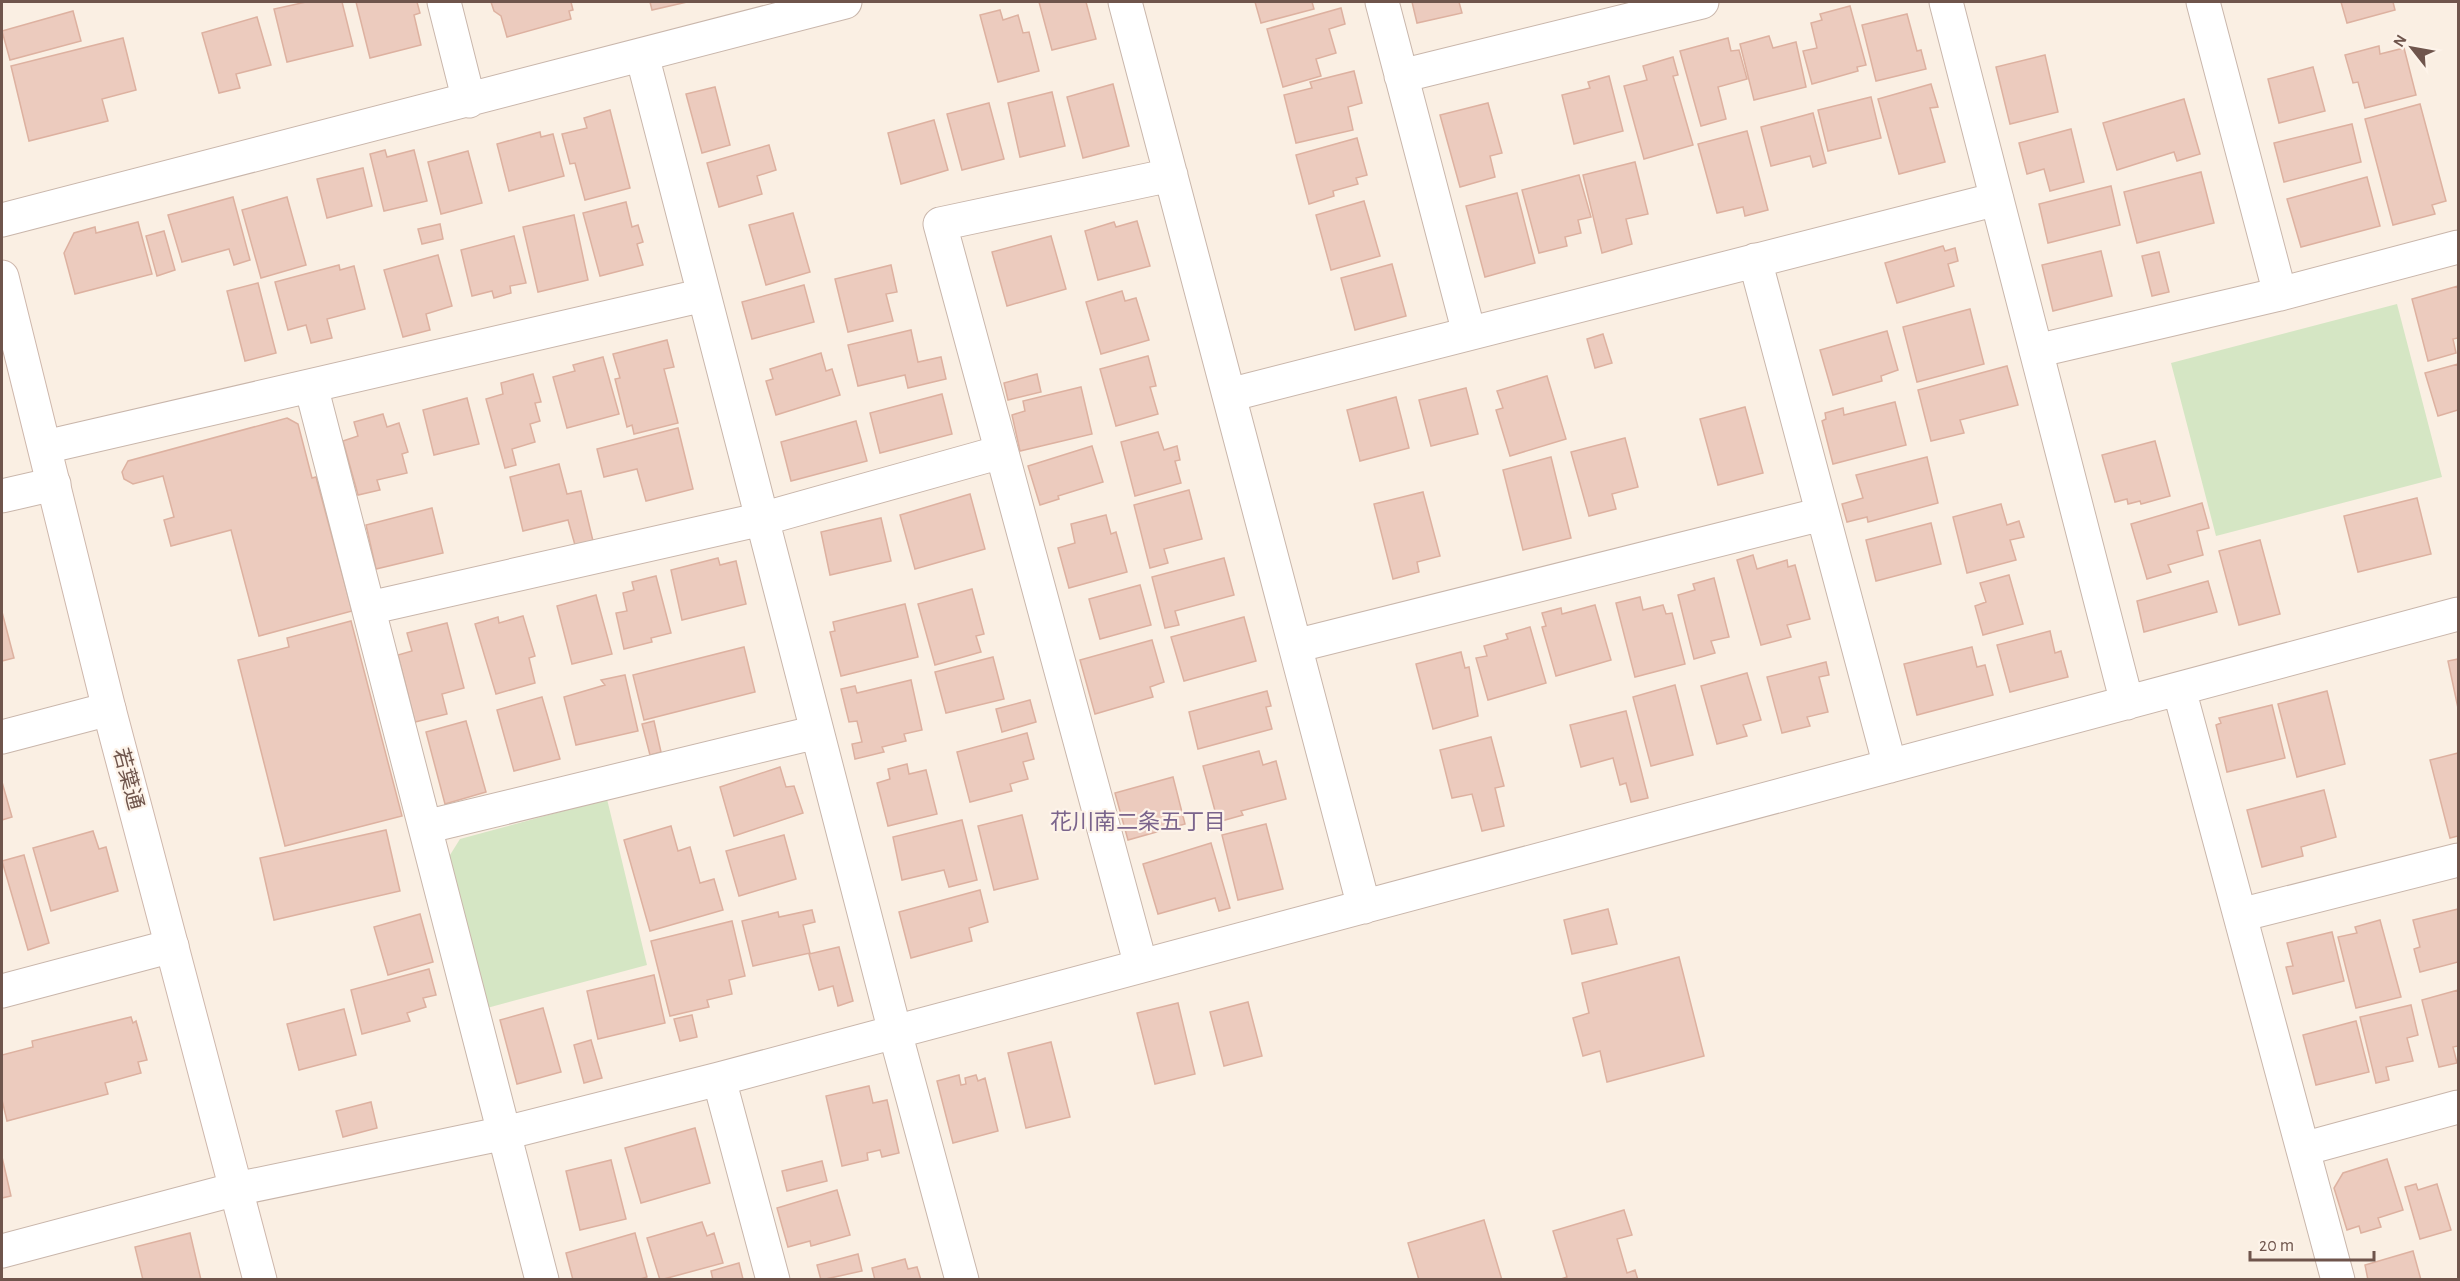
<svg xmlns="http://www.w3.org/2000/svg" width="2460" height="1281" font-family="'Alegreya Sans','Noto Sans JP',sans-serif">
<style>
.green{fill:#d5e6c4}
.building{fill:#eccbbe;stroke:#ddb1a0;stroke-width:1.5}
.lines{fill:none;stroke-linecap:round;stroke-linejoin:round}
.street-casing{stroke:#c9b6ab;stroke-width:35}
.secondary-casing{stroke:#ceb7ac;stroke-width:35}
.street{stroke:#fff;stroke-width:33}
.secondary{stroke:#fff;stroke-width:33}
.labels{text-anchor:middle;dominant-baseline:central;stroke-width:4.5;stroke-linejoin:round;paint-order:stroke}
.street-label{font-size:21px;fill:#6f554c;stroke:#fdf3e9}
.neighbourhood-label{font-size:22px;fill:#7a648c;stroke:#fdf3e9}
</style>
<rect width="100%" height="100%" fill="#faefe3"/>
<path class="green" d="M2397 304 2442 477 2216 536 2171 363Z
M607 799 647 965 487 1008 445 863 460 839Z"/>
<path class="building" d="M306 2H342L353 46 287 62 274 9Z
M356 2H417L420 13 414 15 421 45 370 58Z
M491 2H571L573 10 569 11 571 19 507 37 501 16 494 11Z
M650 2H687L652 10Z
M1039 2H1086L1096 39 1052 50Z
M1255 2H1312L1314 9 1261 23Z
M1412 2H1459L1462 13 1417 23Z
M2341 2H2393L2395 10 2347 23Z
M1850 6 1866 65 1857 67 1858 71 1812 84 1803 51 1817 48 1811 23 1822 20 1820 14Z
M1341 8 1345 24 1329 29 1336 53 1316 59 1321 76 1283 87 1267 29Z
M1000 10 1003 20 1018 15 1023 33 1029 32 1039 71 998 82 980 15Z
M73 11 81 41 10 60 2 31Z
M1907 14 1917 51 1921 50 1926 69 1876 81 1862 25Z
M257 17 271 65 236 74 240 88 219 93 202 33Z
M1769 36 1773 48 1796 42 1806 87 1754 100 1740 44Z
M123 38 136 90 102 99 108 121 29 141 11 66Z
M1728 38 1731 51 1739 50 1747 79 1718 87 1726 119 1701 126 1680 51Z
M2379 46 2380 54 2404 48 2416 95 2365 108 2358 82 2353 83 2345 55Z
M2045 55 2058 112 2010 124 1996 67Z
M1673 57 1678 75 1673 76 1693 145 1644 159 1624 86 1647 80 1643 66Z
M2313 67 2325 111 2279 123 2268 79Z
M1354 71 1362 103 1348 107 1353 130 1296 143 1284 95 1312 88 1310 82Z
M1609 76 1623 131 1574 144 1562 95 1590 88 1588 82Z
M1113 84 1129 146 1083 158 1067 97Z
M1931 84 1938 107 1930 108 1945 162 1899 174 1878 99Z
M715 87 730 145 702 153 686 94Z
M1052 92 1065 146 1020 157 1008 103Z
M1871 97 1881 138 1828 151 1818 110Z
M2184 99 2200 154 2177 161 2174 152 2117 170 2103 123Z
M989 103 1004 159 962 170 947 114Z
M1488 103 1502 153 1490 156 1495 177 1460 187 1440 115Z
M2420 104 2446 201 2432 205 2435 214 2393 225 2365 119Z
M610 110 630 188 585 200 575 163 570 164 562 134 587 128 584 118Z
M1813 113 1826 163 1813 167 1810 156 1771 166 1761 127Z
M934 120 948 170 901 184 888 133Z
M2352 124 2361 162 2284 182 2274 143Z
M2071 129 2084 182 2050 191 2044 169 2027 174 2019 143Z
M1747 131 1768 210 1745 216 1743 207 1717 213 1698 144Z
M540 132 541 137 553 134 564 176 509 191 497 144Z
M1357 138 1367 175 1356 178 1358 184 1333 191 1334 196 1309 204 1296 155Z
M769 145 776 170 757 176 762 194 719 207 707 163Z
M385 150 387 157 414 150 427 201 384 211 370 154Z
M468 151 482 203 441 214 428 162Z
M1635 162 1648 214 1626 219 1632 244 1602 253 1583 175Z
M363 168 372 206 327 218 317 179Z
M2201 172 2214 223 2137 243 2124 192Z
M1579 175 1591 217 1578 220 1581 233 1565 237 1567 246 1539 253 1522 190Z
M2367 177 2380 226 2301 247 2287 199Z
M2111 186 2120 225 2048 243 2039 204Z
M1517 193 1535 263 1485 277 1466 206Z
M233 197 250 260 234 265 229 249 182 262 168 215Z
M287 197 306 265 261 278 242 210Z
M1364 201 1380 256 1331 270 1316 215Z
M626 202 632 227 638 225 643 242 637 244 643 265 600 276 583 213Z
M793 213 810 272 766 285 749 225Z
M574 215 588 280 538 292 523 227Z
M1137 221 1150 266 1098 280 1085 231 1114 222 1116 227Z
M138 222 152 274 75 294 64 253 74 233 95 227 96 233Z
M440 224 443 239 422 244 418 229Z
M164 231 175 270 157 276 146 236Z
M514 236 526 283 510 286 511 293 494 298 492 291 472 296 461 250Z
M1051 236 1066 289 1007 306 992 252Z
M1943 246 1945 251 1955 248 1958 261 1948 264 1954 286 1897 303 1885 263Z
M2101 251 2112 296 2053 311 2042 265Z
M2159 252 2169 292 2152 296 2142 256Z
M438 255 452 306 426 314 430 330 403 337 384 270Z
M1392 264 1406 316 1355 330 1341 278Z
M339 265 340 270 354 266 365 309 327 319 332 338 311 343 306 325 288 330 275 282Z
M891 265 897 292 886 294 893 321 848 332 835 279Z
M258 283 276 353 245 361 227 291Z
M804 285 814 322 752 339 742 302Z
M2458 286V338L2453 339 2456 353 2428 361 2412 299Z
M1122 291 1125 301 1136 298 1149 340 1101 354 1086 302Z
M1970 309 1984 364 1917 382 1903 327Z
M911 330 918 362 941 357 946 379 908 388 905 375 858 386 848 345Z
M1887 331 1898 370 1881 376 1882 381 1833 395 1820 350Z
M1603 334 1612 363 1595 368 1587 339Z
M667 340 674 367 664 369 678 423 634 434 632 425 627 427 615 379 620 378 613 354Z
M821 353 826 371 832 369 840 395 776 415 766 381 773 379 770 369Z
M1148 356 1156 386 1150 387 1158 414 1116 426 1100 369Z
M603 357 619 414 567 428 553 377 575 371 573 365Z
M2458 364V410L2438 416 2425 373Z
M2007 366 2018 405 1960 420 1964 433 1931 441 1918 390Z
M533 374 541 402 535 403 540 421 530 424 535 442 512 449 516 465 505 468 486 399 503 394 501 383Z
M1037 374 1041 392 1008 400 1004 383Z
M1547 376 1566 439 1510 456 1496 410 1503 408 1497 391Z
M1081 387 1092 434 1020 451 1012 415 1025 411 1023 401Z
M1466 388 1478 434 1431 446 1419 400Z
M942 394 952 434 880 453 870 413Z
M1396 397 1409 448 1360 461 1347 410Z
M467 398 479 444 434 455 423 410Z
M1895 402 1906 445 1833 464 1822 421 1826 419 1825 413 1843 408 1844 415Z
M1745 407 1763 473 1718 485 1700 419Z
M383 414 387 427 399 423 408 452 402 454 407 473 377 480 380 490 358 495 343 441 358 436 354 422Z
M287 418 298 424 312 478 316 477 352 611 259 636 231 530 171 546 164 520 174 517 163 476 133 484 124 479 122 472 128 461Z
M856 421 867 461 791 481 781 442Z
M678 428 693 489 646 501 637 469 604 477 597 449Z
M1158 432 1164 450 1177 446 1180 460 1175 461 1181 483 1135 496 1121 442Z
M1625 438 1638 487 1612 494 1616 509 1589 516 1571 452Z
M2155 441 2170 496 2141 504 2140 501 2128 504 2127 499 2115 502 2102 455Z
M1092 446 1103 482 1058 496 1059 499 1040 505 1028 466Z
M1551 457 1571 538 1523 550 1503 470Z
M1927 457 1938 503 1868 522 1867 517 1847 522 1842 504 1863 498 1856 475Z
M559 464 567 494 581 491 593 541 575 545 568 520 523 531 510 477Z
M1189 490 1202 539 1164 549 1168 563 1150 568 1134 505Z
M1423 492 1440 556 1417 562 1419 572 1393 579 1374 504Z
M970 494 985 549 915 569 900 515Z
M2417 498 2431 554 2358 572 2344 516Z
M2202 503 2209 528 2197 531 2203 555 2168 565 2171 572 2147 579 2131 524Z
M2001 504 2007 525 2019 521 2024 537 2010 540 2016 560 1967 573 1953 517Z
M432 508 443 553 376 569 366 525Z
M1106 515 1111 534 1116 532 1127 572 1069 588 1058 548 1075 543 1071 524Z
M881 518 891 561 830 575 821 532Z
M1931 523 1941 564 1876 581 1866 540Z
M2260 540 2280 614 2239 625 2219 551Z
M1753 555 1757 569 1787 560 1788 567 1795 565 1810 619 1787 625 1791 637 1761 645 1737 560Z
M718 558 720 565 736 561 746 604 682 620 671 570Z
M1224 558 1234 595 1175 611 1179 625 1165 628 1152 577Z
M2009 575 2023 624 1983 635 1975 606 1986 602 1980 583Z
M656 576 671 633 651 638 652 642 624 649 616 613 627 611 623 593 634 590 632 582Z
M1714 578 1729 637 1711 641 1715 653 1694 659 1678 595 1695 590 1693 584Z
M2208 581 2217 612 2144 632 2137 601Z
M1140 585 1151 625 1100 639 1089 599Z
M972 589 984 634 976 636 981 652 935 665 918 604Z
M596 595 612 654 572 664 557 606Z
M1640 597 1643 610 1663 605 1666 614 1672 613 1685 664 1635 677 1616 603Z
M905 604 918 657 841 676 830 632 835 631 833 622Z
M1595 605 1611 660 1556 676 1542 627 1546 626 1542 613 1561 608 1562 614Z
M2 612 14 658 2 661Z
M523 616 535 656 529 658 535 683 496 694 475 624 498 617 499 623Z
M1244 617 1256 661 1184 681 1171 637Z
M351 621 402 816 285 846 238 660 289 647 287 638Z
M447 623 464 688 442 694 447 714 415 722 398 655 412 651 407 633Z
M1530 627 1546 683 1488 700 1476 658 1487 656 1484 646 1508 639 1506 634Z
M2050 631 2055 653 2061 651 2068 677 2010 692 1997 645Z
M1152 640 1164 682 1150 687 1153 697 1095 714 1080 660Z
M744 647 755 692 644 720 633 675Z
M1972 647 1977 667 1985 665 1993 695 1917 715 1904 664Z
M1461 652 1465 668 1469 667 1478 716 1433 729 1416 664Z
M993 657 1004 699 946 713 935 672Z
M2458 659V708L2448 661Z
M1826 662 1829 675 1819 677 1828 712 1807 717 1810 726 1782 733 1767 677Z
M1747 673 1761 720 1743 725 1747 736 1717 744 1701 686Z
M625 675 638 731 576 745 564 697 605 685 601 680Z
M911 680 922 730 904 734 906 741 882 747 884 752 855 759 852 744 862 742 857 721 849 722 841 689 855 686 857 693Z
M1675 685 1693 755 1651 766 1633 697Z
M1267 691 1271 706 1266 707 1272 729 1198 749 1189 712Z
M2327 691 2345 764 2297 777 2278 704Z
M542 697 560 759 514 771 497 710Z
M1030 700 1036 722 1002 732 996 709Z
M2272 705 2285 758 2227 772 2216 725 2221 723 2219 718Z
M1626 711 1648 798 1631 802 1626 783 1620 785 1613 758 1581 767 1570 725Z
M466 721 486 792 445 804 426 732Z
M654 721 661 752 650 755 642 724Z
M1027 733 1034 759 1023 762 1028 779 1010 784 1012 791 970 802 957 752Z
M1491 737 1504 786 1495 788 1504 826 1482 831 1472 794 1452 798 1440 750Z
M1259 751 1263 765 1276 761 1286 799 1241 811 1243 815 1218 822 1203 766Z
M2458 753V836L2450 838 2430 760Z
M907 764 909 774 926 770 937 814 888 826 877 783 890 779 888 769Z
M780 767 786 787 794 786 803 813 734 836 720 787Z
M1173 777 1185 824 1128 840 1115 793Z
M2 782 12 817 2 820Z
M2324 790 2336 837 2301 847 2303 856 2262 867 2247 810Z
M1022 815 1038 879 994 890 978 826Z
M962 820 977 880 949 887 944 870 902 880 893 837Z
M1266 824 1283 889 1238 900 1222 835Z
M671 826 678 851 690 847 700 883 714 879 723 910 650 931 624 840Z
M386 830 400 891 274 920 260 858Z
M93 831 99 849 106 847 118 891 51 911 33 848Z
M784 835 796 879 739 896 726 851Z
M1211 843 1230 908 1219 911 1215 898 1158 914 1143 864Z
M24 855 49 943 28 950 2 861Z
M980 890 988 922 969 928 972 941 911 958 899 912Z
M1608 909 1617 944 1572 954 1564 920Z
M2458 909V962L2420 972 2414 949 2420 947 2413 920Z
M812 910 815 922 803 925 810 953 753 966 742 921 778 912 779 917Z
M420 914 433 962 388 975 374 927Z
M2380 920 2401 997 2356 1008 2338 937 2357 933 2355 927Z
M732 921 745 976 729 980 732 994 707 1000 709 1007 670 1016 651 941Z
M2332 932 2344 981 2293 994 2286 967 2293 966 2287 943Z
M839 947 853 1001 838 1006 833 986 819 990 809 954Z
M1679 957 1704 1056 1607 1082 1600 1051 1583 1056 1573 1018 1589 1013 1582 983Z
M429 969 436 995 423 998 426 1007 407 1013 410 1021 362 1034 351 990Z
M654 975 665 1023 598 1039 587 991Z
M2458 990V1046L2453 1047 2457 1063 2439 1067 2422 1000Z
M1248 1002 1262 1056 1224 1066 1210 1012Z
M1178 1003 1195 1074 1155 1084 1137 1013Z
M2411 1005 2418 1035 2407 1038 2413 1061 2386 1067 2389 1080 2376 1083 2360 1017Z
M543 1008 561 1072 517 1084 500 1020Z
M344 1009 356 1055 299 1070 287 1024Z
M692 1015 697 1037 680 1041 674 1019Z
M131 1017 133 1023 136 1021 147 1060 138 1062 141 1073 105 1083 108 1094 7 1121 2 1100V1055L33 1047 32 1041Z
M2356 1021 2369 1072 2316 1085 2303 1035Z
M591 1040 602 1078 584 1083 574 1045Z
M1051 1042 1070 1117 1026 1128 1008 1053Z
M959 1075 961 1085 966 1084 965 1078 976 1075 978 1081 985 1078 998 1131 953 1143 937 1081Z
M869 1086 873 1103 887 1100 899 1153 882 1157 880 1150 867 1153 868 1160 842 1166 826 1096Z
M371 1102 377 1128 343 1137 336 1111Z
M695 1128 710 1183 641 1203 625 1148Z
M2 1157 11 1196 2 1198Z
M2387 1159 2403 1210 2378 1218 2381 1227 2361 1233 2359 1226 2347 1230 2334 1188 2343 1173Z
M611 1160 626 1219 580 1230 566 1171Z
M822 1161 827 1181 787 1191 782 1171Z
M2416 1184 2418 1190 2437 1184 2451 1230 2420 1239 2405 1187Z
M837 1190 850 1235 811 1246 810 1241 788 1247 777 1208Z
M1624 1210 1632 1235 1617 1239 1627 1273 1635 1270 1638 1280H1558L1567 1277 1553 1231Z
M1484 1220 1502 1280H1419L1408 1243Z
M702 1222 707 1236 714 1233 723 1263 660 1280 647 1238Z
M190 1233 201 1280H143L135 1247Z
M635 1233 647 1277 637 1280H573L566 1253Z
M2413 1251 2421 1280H2368L2365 1265Z
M858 1254 862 1271 821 1280 817 1265Z
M905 1259 908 1269 917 1267 921 1280H875L872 1268Z
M739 1263 743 1279 713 1280 711 1271Z"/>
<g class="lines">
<defs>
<path id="street" d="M444 2 469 101
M1125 2 1364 907
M1382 2 1469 333
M1946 2 2127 703
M2203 2 2280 294
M642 55 895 1032 962 1280
M1401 76 1702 2
M2 220 845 2
M1755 260 1890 766
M2036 351 2280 294 2458 247
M311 386 542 1280
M1229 395 1997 199
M45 447 704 295
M2 496 54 484
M369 608 762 519 1001 452
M1295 646 1822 514
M2179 689 2338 1280
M2 737 109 709
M425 827 817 732
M2240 915 2458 860
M1141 966 940 224 1171 175
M2 991 172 946
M719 1079 773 1280
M2303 1149 2458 1107
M2 1251 236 1189 505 1133 719 1079 2458 614"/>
<path id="secondary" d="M2 277 109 709 260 1280"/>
</defs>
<use href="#street" class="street-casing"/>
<use href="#secondary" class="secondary-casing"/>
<use href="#street" class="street"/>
<use href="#secondary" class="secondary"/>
</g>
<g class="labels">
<g class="street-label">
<text transform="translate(128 779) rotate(75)">若葉通</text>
</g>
<g class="neighbourhood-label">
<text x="1138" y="822">花川南二条五丁目</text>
</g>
</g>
<rect width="2460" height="1281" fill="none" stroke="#6f554c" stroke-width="6"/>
<g transform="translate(2412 48) rotate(301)" stroke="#fdf3e9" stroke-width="4.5" paint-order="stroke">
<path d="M0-4.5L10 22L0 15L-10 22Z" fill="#6f554c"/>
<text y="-9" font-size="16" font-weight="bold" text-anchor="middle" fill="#6f554c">N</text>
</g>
<path d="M2250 1251v9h124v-9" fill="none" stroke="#6f554c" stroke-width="3"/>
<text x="2259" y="1251" font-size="18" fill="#6f554c" stroke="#fdf3e9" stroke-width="4.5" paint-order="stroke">20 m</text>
</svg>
